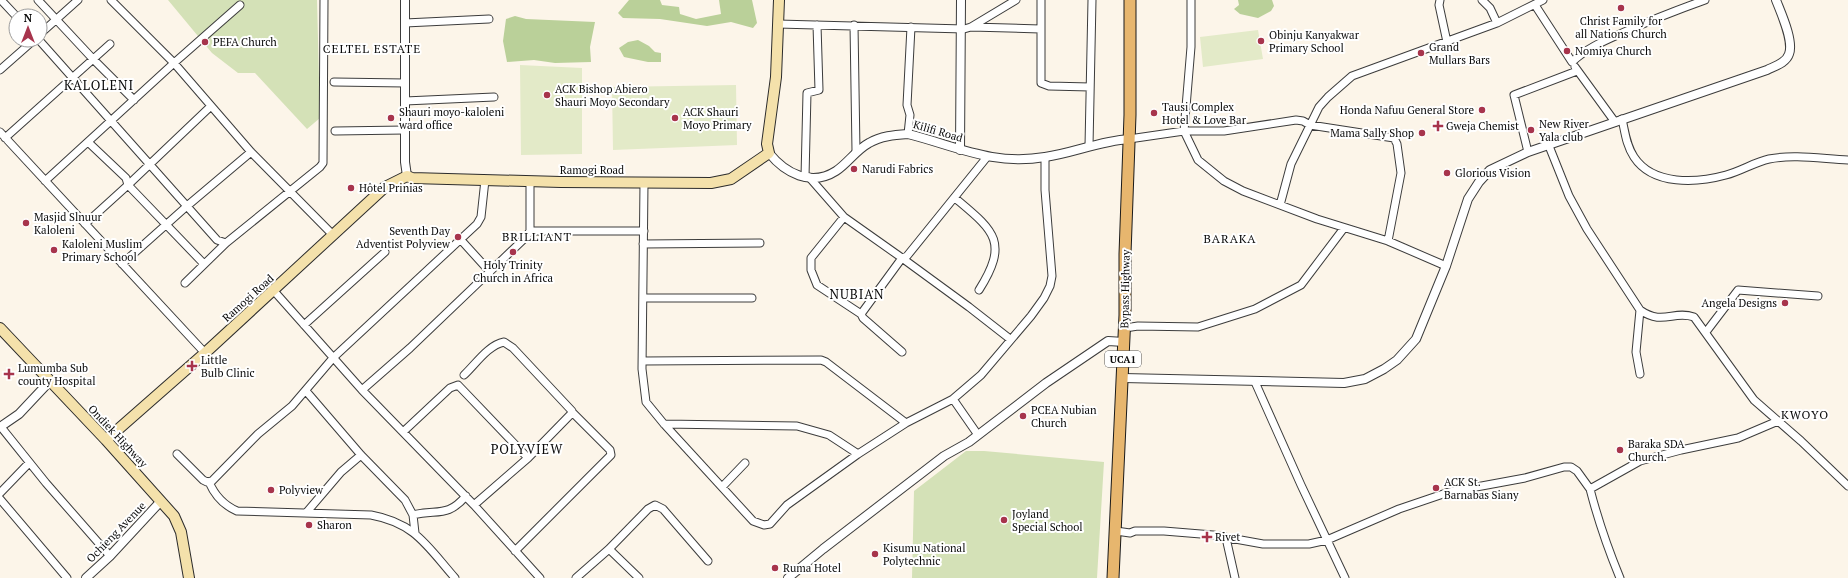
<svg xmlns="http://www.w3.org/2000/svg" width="1848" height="578" font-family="'PT Serif',serif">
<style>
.green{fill:#d4e1b7}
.forest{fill:#bad099}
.pitch{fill:#e3eac8}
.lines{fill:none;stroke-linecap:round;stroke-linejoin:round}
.minor-casing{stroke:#3c3c3c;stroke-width:9}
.tertiary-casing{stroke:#3c3c3c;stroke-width:10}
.secondary-casing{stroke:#2b2b2b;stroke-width:12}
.primary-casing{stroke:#1a1a1a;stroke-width:13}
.minor{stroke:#fff;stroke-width:7}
.tertiary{stroke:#fff;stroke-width:8}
.secondary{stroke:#f4e1ab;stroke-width:10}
.primary{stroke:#e7b66e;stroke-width:11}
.poi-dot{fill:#a7344c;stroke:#fff;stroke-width:1.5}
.labels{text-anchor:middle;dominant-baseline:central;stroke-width:4;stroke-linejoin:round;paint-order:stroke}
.shield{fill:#fff;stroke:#535353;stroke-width:1}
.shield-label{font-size:10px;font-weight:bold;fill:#090909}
.poi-label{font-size:11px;fill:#090909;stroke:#fff;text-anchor:start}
.street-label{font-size:11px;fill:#090909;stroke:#fff}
.neighbourhood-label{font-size:12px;letter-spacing:1px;fill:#090909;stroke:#fff}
.quarter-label{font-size:13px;letter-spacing:1px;fill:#090909;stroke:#fff}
</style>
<rect width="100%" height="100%" fill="#fcf5e9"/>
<path class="green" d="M168 0H317L320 118 307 129 255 73H238L212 53Z
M966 451H984L1104 462 1097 578H912L914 491Z"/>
<path class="forest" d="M629 0H660L662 5 679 7 680 14 696 19 721 14 719 0H752L757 23 753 28 731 22 707 26 660 19 623 18 618 13Z
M1238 0H1272L1274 6 1271 11 1258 18 1240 14 1234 9 1239 5Z
M515 16 526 19 595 22 590 47 591 62 555 63 534 60 507 62 503 41 506 19Z
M638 40 649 46 655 52 661 53V62H648L624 57 619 48 628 42Z"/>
<path class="pitch" d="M1258 30 1263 59 1203 67 1200 37Z
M520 65 582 68V154L521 155Z
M736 85 737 145 613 150 612 87Z"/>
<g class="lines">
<defs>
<path id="minor" d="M1 0 16 16
M38 0 93 59 134 100
M111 0 174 63 251 152 333 235
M1041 0V83L1049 86 1090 87
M1191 0V47L1184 131 1198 160 1224 181 1243 191 1317 219 1388 241 1446 266
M1440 0 1439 5 1447 42
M1482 0 1490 8 1497 23
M1535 5 1572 62C1587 48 1604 41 1622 33 1649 21 1677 10 1705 0
M405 23 489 19
M778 24 964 29 971 27 1016 0
M854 25 856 151
M971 27 1040 29
M40 34 78 0
M39 40 217 240 226 243 320 167 323 163 324 0
M1575 67 1615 122
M0 70 34 40
M334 82 405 83
M405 101 494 97
M1622 119C1625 132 1626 145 1634 157 1653 186 1697 183 1726 175 1741 171 1755 162 1769 159 1794 154 1823 159 1848 160
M335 131 405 130
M0 132 205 353
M908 134 910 115 907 105 911 27
M5 138 110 44
M1129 139 1184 131H1224L1296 120 1303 121 1310 125 1394 138 1397 144 1401 173 1388 241
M1089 146 1092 0
M1549 146 1569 196 1587 229 1640 310C1663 326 1673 310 1694 317L1754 400 1801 441 1848 486
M1528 152 1514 95 1577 71
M805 177 807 93 819 90 817 25
M809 177 844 217 902 258 907 256 987 157
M45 181 174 63 240 5
M644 183 642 369 646 402 664 424 753 521 764 525 770 524 787 505 858 454 906 423 953 399 978 435
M955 198C993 230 1010 241 979 290
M1280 205 1291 164 1319 107 1328 97 1352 76 1497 23 1543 0
M844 217 811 258V270L817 285 861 314 863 318 902 352
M85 224 128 185 126 178 88 142
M530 231H644
M461 240 490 272
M643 244 760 243
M122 264 187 206 251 152
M204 264 128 185 211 106
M185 283 226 243
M274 291 362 390 410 348 525 238 530 231V182
M643 298H752
M1640 310 1636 352 1640 374
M861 314 902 258 969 307 1010 339
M304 325 385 252
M1125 328 1138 326 1198 327 1255 309 1301 285 1344 228
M1706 332 1738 290 1818 296
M643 361 821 360 826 362 906 423
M464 375C475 365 488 345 504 342L513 348 572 411 571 414 528 458 474 505
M1255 382 1301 485 1345 578
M362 390 474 505 540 578
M306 391 361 455 405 500 413 515 415 533
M953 399 981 375 1031 316 1044 298 1050 286 1052 276 1045 190V157
M664 424 797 426 829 435 858 454
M1 427 46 483 110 556
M403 432 450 388 458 385 528 458
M177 454 203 480 207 482 212 481 258 434 292 406 333 358 477 224 481 217 485 180
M209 482C215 496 223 505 237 511L371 515C415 523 427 546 455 578
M722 487 745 463
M1590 489C1598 520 1608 549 1620 578
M0 493 29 463
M0 499 67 578
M306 513 341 472 361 455
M413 515C438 509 447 518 466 496
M1116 531 1130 533 1135 531H1164L1213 535 1263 544H1309L1327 540 1399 509 1449 492 1525 478 1564 467H1571L1577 471 1590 489 1640 461 1681 450 1738 438 1778 421
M1226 538 1235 578
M609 549 639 578
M515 551 611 455 610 450 572 412
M576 578 609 549 648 509 655 505 663 509 708 561"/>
<path id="tertiary" d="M405 0V162L407 176
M960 150 961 0
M769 153C785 173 811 187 836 171 848 163 856 150 869 143 881 136 894 135 908 134 956 146 993 166 1045 157 1073 153 1100 141 1129 139
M1123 378 1344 383 1365 379 1384 369 1397 360 1416 339 1446 266 1468 199 1479 182 1490 170 1528 152 1767 70C1775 66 1786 63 1789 54 1794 41 1781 13 1776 0
M0 427 19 414 50 381
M86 578 110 556 161 501
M788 578 823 549 944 456 969 442 1046 383 1108 341 1124 342"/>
<path id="secondary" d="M0 328 106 440 174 516 181 532 189 578
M106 440 205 353 385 187 407 176 412 178 561 182 711 183 731 179 769 153 767 144 776 77 779 0"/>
<path id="primary" d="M1113 578 1125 315V254L1130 115V0"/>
</defs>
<use href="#minor" class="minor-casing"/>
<use href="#tertiary" class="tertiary-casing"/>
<use href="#secondary" class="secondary-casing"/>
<use href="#primary" class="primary-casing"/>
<use href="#minor" class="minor"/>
<use href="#tertiary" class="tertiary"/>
<use href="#secondary" class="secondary"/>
<use href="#primary" class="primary"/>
</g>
<g class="poi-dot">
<circle cx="1621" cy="8" r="4"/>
<circle cx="1261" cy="41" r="4"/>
<circle cx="205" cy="42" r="4"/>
<circle cx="1567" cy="51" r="4"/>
<circle cx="1421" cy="53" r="4"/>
<circle cx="547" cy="95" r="4"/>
<circle cx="1482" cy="110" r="4"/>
<circle cx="1154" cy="113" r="4"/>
<circle cx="391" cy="118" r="4"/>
<circle cx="675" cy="118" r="4"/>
<path d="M1436 120h4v4h4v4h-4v4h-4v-4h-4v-4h4z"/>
<circle cx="1531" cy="130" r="4"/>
<circle cx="1422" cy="133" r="4"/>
<circle cx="854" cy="169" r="4"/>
<circle cx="1447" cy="173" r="4"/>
<circle cx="351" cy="188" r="4"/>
<circle cx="26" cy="223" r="4"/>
<circle cx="458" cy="237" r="4"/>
<circle cx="54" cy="250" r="4"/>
<circle cx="513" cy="252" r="4"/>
<circle cx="1785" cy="303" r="4"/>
<path d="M190 360h4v4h4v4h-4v4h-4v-4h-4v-4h4z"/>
<path d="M7 368h4v4h4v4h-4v4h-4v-4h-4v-4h4z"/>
<circle cx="1023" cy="416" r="4"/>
<circle cx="1620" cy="450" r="4"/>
<circle cx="1436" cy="488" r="4"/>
<circle cx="271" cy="490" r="4"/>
<circle cx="1004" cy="520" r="4"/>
<circle cx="309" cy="525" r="4"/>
<path d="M1205 531h4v4h4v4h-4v4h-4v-4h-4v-4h4z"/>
<circle cx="875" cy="554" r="4"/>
<circle cx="775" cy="568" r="4"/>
</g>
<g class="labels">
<rect class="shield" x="1105" y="351" width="36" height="16" rx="3"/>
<g class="shield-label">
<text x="1123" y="359">UCA1</text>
</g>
<g class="poi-label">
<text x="1621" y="21" text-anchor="middle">Christ Family for<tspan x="1621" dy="13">all Nations Church</tspan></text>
<text x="1269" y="35">Obinju Kanyakwar<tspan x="1269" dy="13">Primary School</tspan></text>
<text x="213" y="42">PEFA Church</text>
<text x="1429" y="47">Grand<tspan x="1429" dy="13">Mullars Bars</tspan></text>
<text x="1575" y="51">Nomiya Church</text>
<text x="555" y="89">ACK Bishop Abiero<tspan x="555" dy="13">Shauri Moyo Secondary</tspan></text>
<text x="1162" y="107">Tausi Complex<tspan x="1162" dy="13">Hotel &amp; Love Bar</tspan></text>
<text x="1474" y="110" text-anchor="end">Honda Nafuu General Store</text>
<text x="399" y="112">Shauri moyo-kaloleni<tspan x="399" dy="13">ward office</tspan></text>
<text x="683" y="112">ACK Shauri<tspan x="683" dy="13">Moyo Primary</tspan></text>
<text x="1539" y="124">New River<tspan x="1539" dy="13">Yala club</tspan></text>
<text x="1446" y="126">Gweja Chemist</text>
<text x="1414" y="133" text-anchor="end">Mama Sally Shop</text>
<text x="862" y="169">Narudi Fabrics</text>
<text x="1455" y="173">Glorious Vision</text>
<text x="359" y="188">Hôtel Prinias</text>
<text x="34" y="217">Masjid Slnuur<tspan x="34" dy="13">Kaloleni</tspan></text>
<text x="450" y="231" text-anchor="end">Seventh Day<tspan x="450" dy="13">Adventist Polyview</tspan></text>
<text x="62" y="244">Kaloleni Muslim<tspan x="62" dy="13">Primary School</tspan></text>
<text x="513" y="265" text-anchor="middle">Holy Trinity<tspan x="513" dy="13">Church in Africa</tspan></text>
<text x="1777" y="303" text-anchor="end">Angela Designs</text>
<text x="201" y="360">Little<tspan x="201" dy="13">Bulb Clinic</tspan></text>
<text x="18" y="368">Lumumba Sub<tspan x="18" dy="13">county Hospital</tspan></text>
<text x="1031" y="410">PCEA Nubian<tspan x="1031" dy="13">Church</tspan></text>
<text x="1628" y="444">Baraka SDA<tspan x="1628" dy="13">Church.</tspan></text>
<text x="1444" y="482">ACK St.<tspan x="1444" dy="13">Barnabas Siany</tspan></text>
<text x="279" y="490">Polyview</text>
<text x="1012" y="514">Joyland<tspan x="1012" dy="13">Special School</tspan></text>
<text x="317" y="525">Sharon</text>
<text x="1215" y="537">Rivet</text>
<text x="883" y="548">Kisumu National<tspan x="883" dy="13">Polytechnic</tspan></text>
<text x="783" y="568">Ruma Hotel</text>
</g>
<g class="street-label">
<text transform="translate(938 131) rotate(16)">Kilifi Road</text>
<text x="592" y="170">Ramogi Road</text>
<text transform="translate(1125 289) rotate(-89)">Bypass Highway</text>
<text transform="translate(248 298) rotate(-42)">Ramogi Road</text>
<text transform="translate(118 436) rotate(47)">Ondiek Highway</text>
<text transform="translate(116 532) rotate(-46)">Ochieng Avenue</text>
</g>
<g class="neighbourhood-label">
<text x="372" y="48">CELTEL ESTATE</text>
<text x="537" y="236">BRILLIANT</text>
<text x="1230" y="238">BARAKA</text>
<text x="1805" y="414">KWOYO</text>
</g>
<g class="quarter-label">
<text x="99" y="85">KALOLENI</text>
<text x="857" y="294">NUBIAN</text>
<text x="527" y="449">POLYVIEW</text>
</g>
</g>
<g transform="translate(28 28)"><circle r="19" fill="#ffffff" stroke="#9d9d9d"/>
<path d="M0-3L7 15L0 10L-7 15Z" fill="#a7344c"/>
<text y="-6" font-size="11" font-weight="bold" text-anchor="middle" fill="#090909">N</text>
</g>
</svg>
